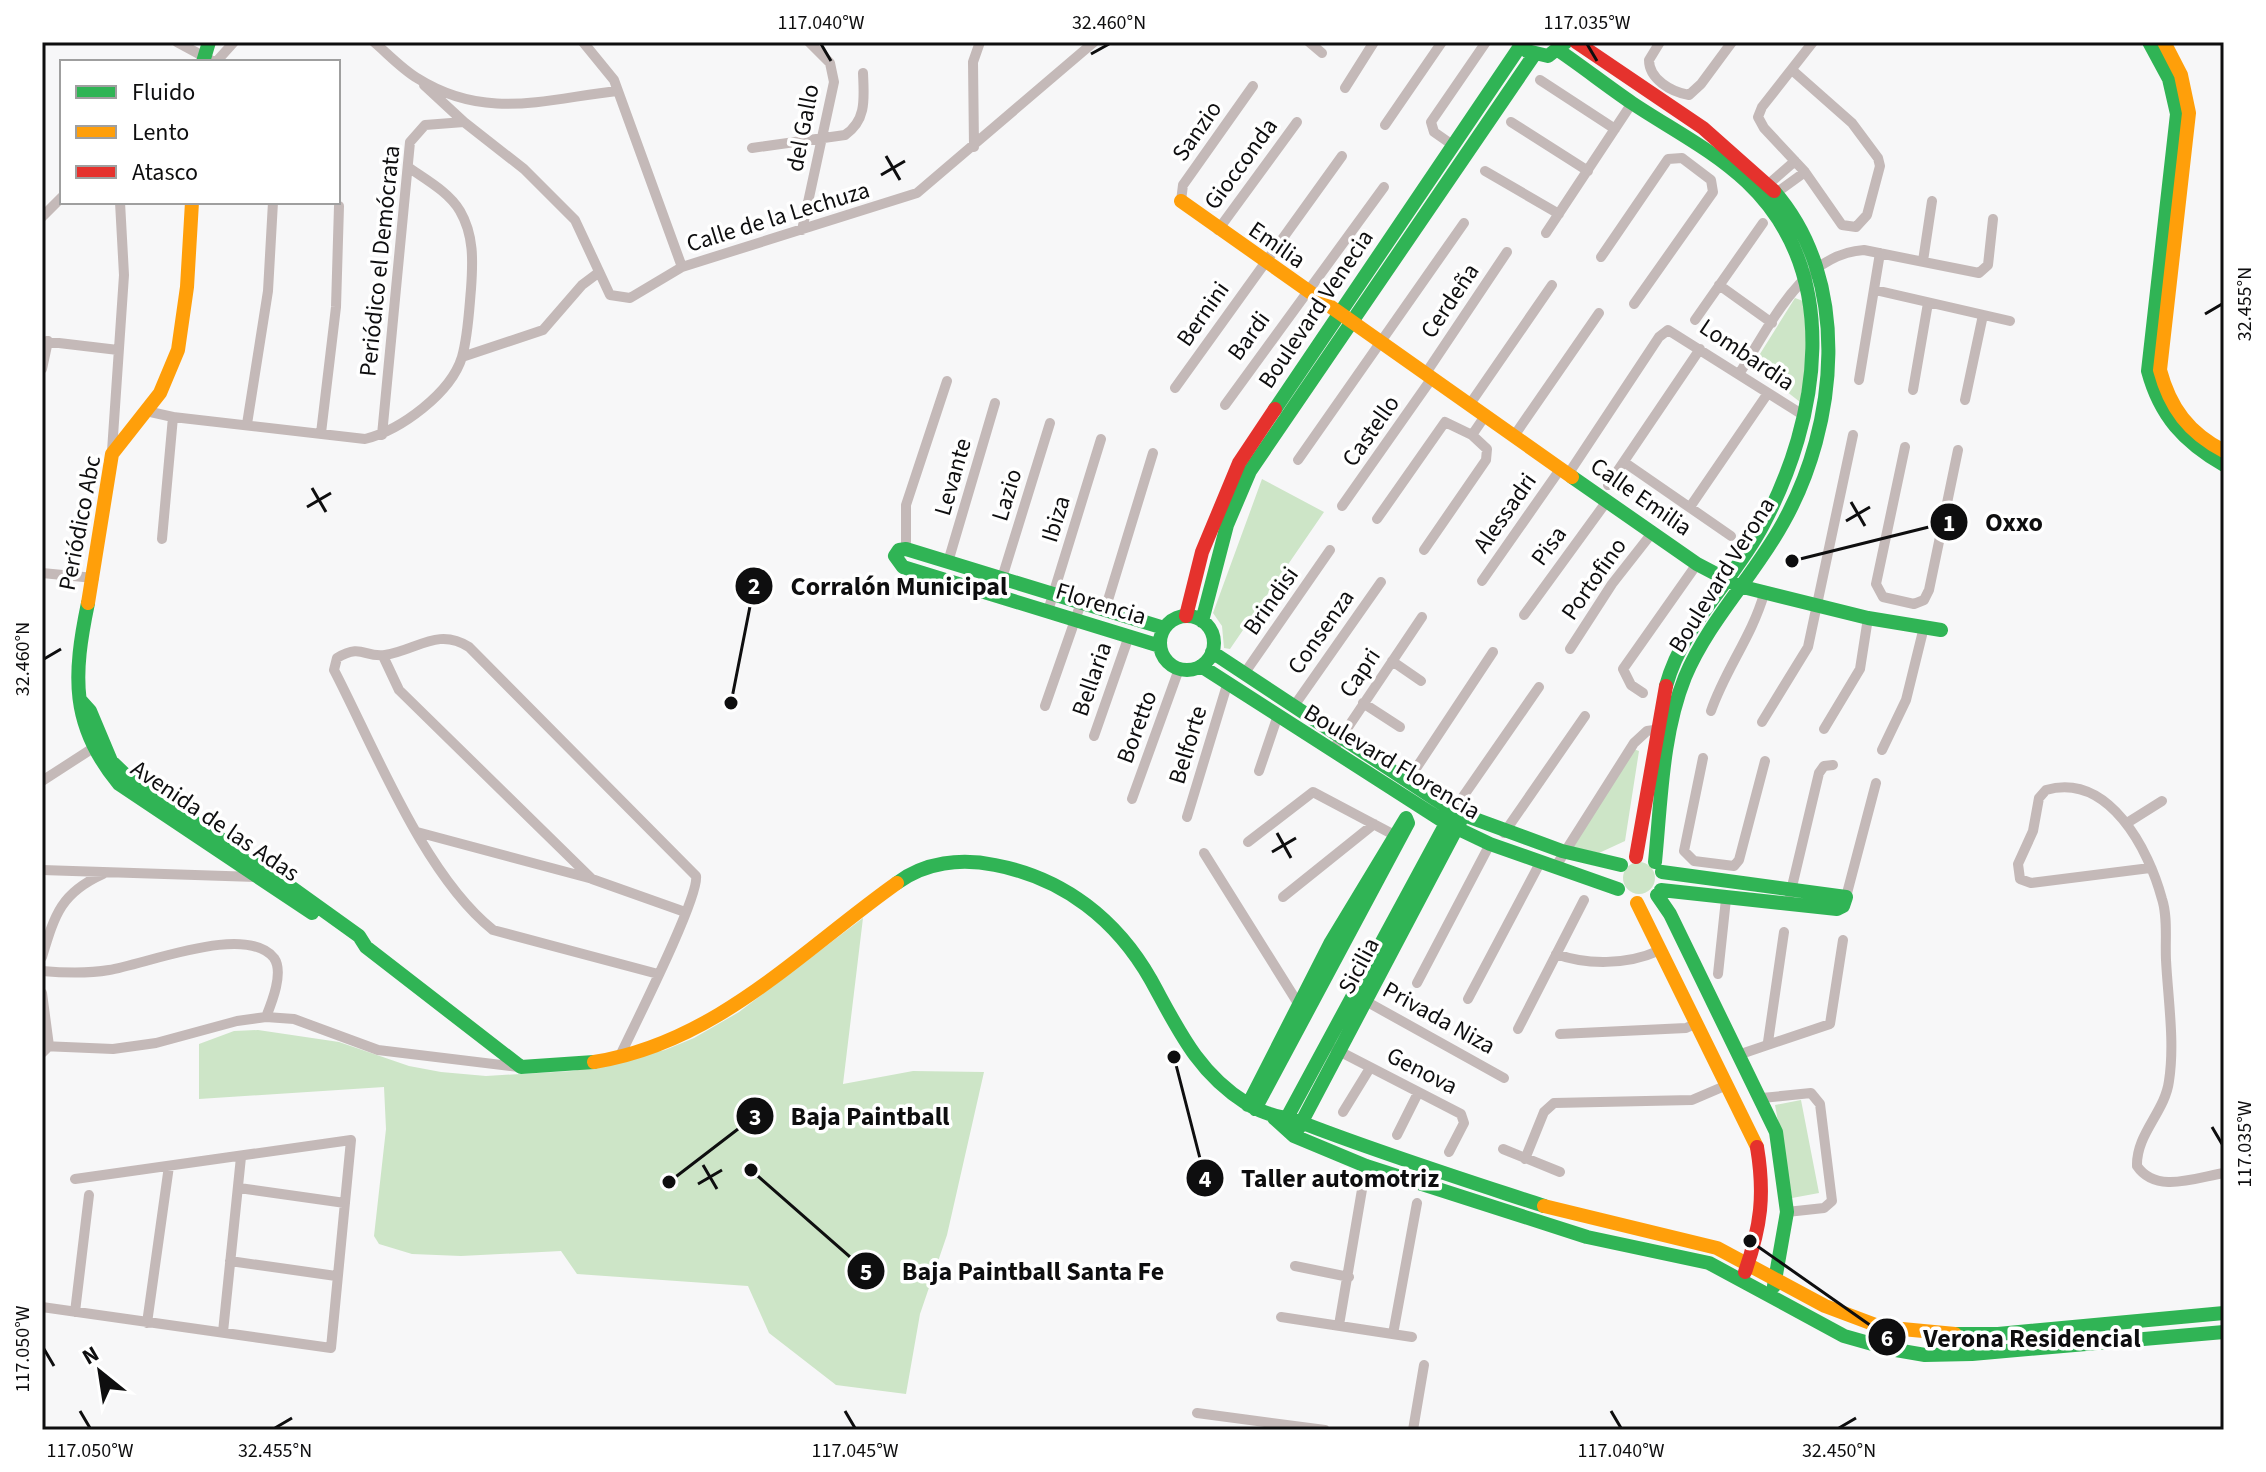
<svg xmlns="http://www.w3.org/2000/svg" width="2266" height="1472" font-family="'Source Sans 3',sans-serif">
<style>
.green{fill:#cde5c7}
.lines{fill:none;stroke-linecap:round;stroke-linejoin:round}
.street{stroke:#c4b9b8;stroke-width:10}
.fast{stroke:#30b455;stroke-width:14}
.slow{stroke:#ff9f0a;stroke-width:14}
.jam{stroke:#e5322d;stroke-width:14}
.ticks{fill:none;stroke:#0e0e0f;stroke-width:3}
.labels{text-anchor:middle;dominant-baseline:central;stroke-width:7;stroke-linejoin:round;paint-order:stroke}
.street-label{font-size:24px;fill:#0e0e0f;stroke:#fff}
.leader{fill:none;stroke:#0e0e0f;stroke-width:3}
.callout-dot{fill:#0e0e0f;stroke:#fff;stroke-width:3}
.mark-label{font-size:24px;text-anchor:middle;font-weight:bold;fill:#fff}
.callout-label{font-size:26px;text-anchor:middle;font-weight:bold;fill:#0e0e0f;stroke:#fff;stroke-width:7;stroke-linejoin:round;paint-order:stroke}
.neatline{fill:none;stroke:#0e0e0f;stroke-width:3}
.ticks-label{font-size:20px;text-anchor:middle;fill:#0e0e0f}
</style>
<rect width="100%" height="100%" fill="#f7f7f8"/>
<path class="green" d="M1795 298 1806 302 1811 338 1800 402 1753 365Z
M1262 479 1324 512 1230 649 1224 648 1222 626 1213 613Z
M1631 748 1639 751 1625 841 1599 853 1568 846Z
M1623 878a16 16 0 1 1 32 0a16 16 0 1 1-32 0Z
M863 918 843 1084 913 1071 984 1072 947 1235 920 1314 906 1394 836 1385 769 1333 748 1286 577 1274 561 1251 461 1256 412 1254 379 1244 374 1236 386 1129 384 1087 199 1099V1044L234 1031 258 1030 339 1042 409 1066 441 1072 486 1076 573 1071 665 1050 694 1038 739 1012Z
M1801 1100 1819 1193 1792 1198 1775 1105Z"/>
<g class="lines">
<path class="street" d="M177 42 214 62
M374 42C388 54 402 69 417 78 485 121 545 99 617 91
M583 42 614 80 682 267
M1309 42 1322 53
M1660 42 1649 60C1649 79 1671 92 1689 95L1701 84 1732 42
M216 62 234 42
M1792 70 1852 123 1878 158 1880 166 1867 215 1856 227 1842 225 1805 172 1764 128 1758 117 1762 107 1813 42
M1540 80 1615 129
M424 85 464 122
M1345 88 1374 42
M1511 122 1588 171
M1385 125 1442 42
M1454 146 1434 132 1431 122 1486 42
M974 147 973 62 980 42
M752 148 845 135C867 120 864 98 863 73
M1485 171 1559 214
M1763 189 1795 161
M1776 193 1805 172
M1181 201 1183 185 1253 86
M42 217 62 197
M802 230 834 82 830 63 809 42
M1218 230 1297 122
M1546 233 1632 103
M1601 257 1668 159 1682 158 1711 180 1713 192 1634 304
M1923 261 1932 201
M1719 285 1772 323
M1875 290 2010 321
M1695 320 1763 223
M42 341 118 350
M462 357 543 330 582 285 598 273
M42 369 48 341
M1426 373 1507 252
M1739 374C1769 328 1801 254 1864 250L1979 273 1988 265 1993 219
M1859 380 1880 253
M1175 388 1342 156
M1913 390 1928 303
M1965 400 1983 315
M1470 404 1552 285
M1225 405 1384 187
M146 411 173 417 162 539
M173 417 365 439C401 430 451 393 462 357 468 336 469 311 471 289 473 261 474 235 460 211 449 192 425 179 408 167
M247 424 268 291 273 202
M321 433 336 307 339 206
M382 435 410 142 425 125 464 122 524 169 575 220 610 295 630 298 682 267 917 193 1094 42
M1472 435 1485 416
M1514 436 1599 313
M1905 447 1876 584 1883 597 1914 604 1924 600 1929 590 1958 450
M112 451 124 275 120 202
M1298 460 1464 223
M1624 462 1731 536
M1569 473 1659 337 1668 330 1803 415
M1608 485 1700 349
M1342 506 1432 378
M1690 507 1768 393
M1377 519 1445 422 1472 435 1487 449 1486 460 1424 550
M906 549V505L947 381
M948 562 995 403
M42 573 94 578
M1002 578 1050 423
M1482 581 1561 468
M1105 610 1153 453
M1048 611 1101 439
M1524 615 1607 501
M1570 649 1612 584 1652 533
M383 656 399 690 592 879 685 912
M1392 661 1421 681
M1244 674 1330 550
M1643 693 1631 685 1623 669 1697 564
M1363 703 1400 727
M1045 706 1081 603
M1294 706 1381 582
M1711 711C1725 670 1752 636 1764 594
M1762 722 1808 647 1853 435
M1824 729 1860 669 1868 618
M1094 736 1129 636
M1882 750 1906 700 1924 627
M1332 751 1422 617
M1703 758 1684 851 1694 861 1734 866 1739 860 1765 761
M1259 771 1277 718
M42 781 90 750
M1407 782 1493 652
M1132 799 1179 669
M1453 811 1539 687
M1187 817 1227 685
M2127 823 2162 801
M417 832 589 878
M1504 833 1585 716
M1248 842 1313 792 1398 837
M1204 853 1301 1008
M1556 866 1634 743 1647 731 1661 729
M2150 868 2031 883 2020 879 2018 864 2033 831 2039 798 2046 790C2109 772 2149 850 2162 899 2168 917 2165 940 2166 960 2168 999 2175 1043 2169 1081 2165 1112 2136 1134 2137 1166 2156 1194 2195 1178 2224 1173
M42 870 256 877
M1790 895 1819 773 1824 766 1833 765
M1283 897 1374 824
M1846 897 1876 783
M1556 954C1586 965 1627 965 1658 951
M42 957C55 914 61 893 103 874
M42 971C65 973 86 974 109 970 147 964 246 923 274 958 284 972 272 1002 266 1017
M1718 974 1726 899
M1417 983 1490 844
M42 993 49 1046 42 1053
M1362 999 1504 1078
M1468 999 1541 861
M1518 1029 1584 900
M1560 1034 1686 1028 1695 1024
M1768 1042 1784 932
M42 1046 113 1049 156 1043 237 1021 266 1017 294 1019 378 1050 519 1067
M1335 1049 1461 1114 1464 1123 1449 1152
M1738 1055 1830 1024 1843 940
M619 1058C632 1030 700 896 696 876L469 647C438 627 417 650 385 655 364 658 362 643 337 658L334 670C375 749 424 875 493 930L658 974
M1762 1098 1811 1093 1820 1104 1832 1201 1824 1208 1787 1212
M1343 1112 1370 1068
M1397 1135 1418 1093
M1503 1149 1560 1172
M1525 1159 1544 1112 1554 1103 1692 1100 1727 1085
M239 1188 345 1203
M230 1261 336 1276
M1295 1266 1349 1277
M42 1307 331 1348 351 1140 75 1179
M75 1312 89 1195
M1281 1317 1412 1337
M147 1323 169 1166
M1339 1325 1366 1166
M223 1332 241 1157
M1393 1334 1417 1203
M1197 1413 1325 1430
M1413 1430 1424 1365"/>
<path class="fast" d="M2149 42 2169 79 2177 114 2148 371C2160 416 2184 442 2224 465
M1558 50C1583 67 1607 86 1632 103 1671 129 1713 150 1747 182 1844 274 1819 419 1763 525 1734 581 1683 623 1666 686
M1527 51 1548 56 1566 42
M203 62 209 42
M1275 409 1521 45
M1572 477 1697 564 1739 586 1868 618 1941 630
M88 603C73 675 70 725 119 784L312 913
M1160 643a27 27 0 1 1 54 0a27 27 0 1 1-54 0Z
M1202 621 1227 525 1250 471 1534 55
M1160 646 903 567 895 556 899 550 906 549 1164 628
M1212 652 1453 811 1562 851 1621 865
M1201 666 1446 823 1490 844 1618 889
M81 701 90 711 111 761 138 787 246 855 359 936 366 947 521 1067 594 1062
M1655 862C1661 801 1662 734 1685 677 1709 620 1754 576 1783 523 1838 425 1852 280 1774 191
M897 883C925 862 961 858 995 865 1064 878 1117 920 1151 980 1178 1029 1197 1072 1246 1103 1265 1116 1287 1117 1308 1125 1386 1155 1465 1180 1544 1206
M1661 890 1837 909 1843 906 1846 897 1662 872
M1657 895 1670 914 1776 1132 1787 1212 1774 1286
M1248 1105 1331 942 1406 818 1408 823 1255 1109
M1274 1118 1294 1136 1366 1166 1587 1237 1709 1263 1844 1336 1890 1349 1925 1355 1972 1354 2224 1332
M1283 1125 1450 816
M1298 1129 1460 822
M1955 1334H1998L2224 1313"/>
<path class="slow" d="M2164 42 2181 75 2189 113 2160 370C2170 408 2189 433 2224 451
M1181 201 1572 477
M88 603 112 454 160 393 178 350 187 287 192 202
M1637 903 1757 1147
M594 1062C716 1043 801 951 897 883
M1544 1206 1717 1248 1825 1306 1881 1327 1955 1334"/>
<path class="jam" d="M1576 42 1703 128 1774 191
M1186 616 1202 552 1239 463 1275 409
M1636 857 1666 686
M1745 1272C1761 1226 1765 1195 1757 1147"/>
</g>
<path class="ticks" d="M821 44 831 61M1587 44 1597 61M1091 54 1109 44M886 156 900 180M881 175 905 161M2205 314 2222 304M312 488 326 512M1851 502 1865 526M307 507 331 493M1846 521 1870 507M44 659 61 649M1277 833 1291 858M1272 852 1296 838M2212 1127 2222 1144M703 1165 717 1189M698 1184 722 1170M44 1349 54 1366M80 1411 90 1428M845 1411 855 1428M1611 1411 1621 1428M275 1428 292 1418M1839 1428 1856 1418"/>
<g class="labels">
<g class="street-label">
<text transform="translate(803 128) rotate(-79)">del Gallo</text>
<text transform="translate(1197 131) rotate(-55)">Sanzio</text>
<text transform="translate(1241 164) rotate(-54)">Giocconda</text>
<text transform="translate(778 217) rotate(-17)">Calle de la Lechuza</text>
<text transform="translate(1277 245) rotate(35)">Emilia</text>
<text transform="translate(380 261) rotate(-84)">Periódico el Demócrata</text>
<text transform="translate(1450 301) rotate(-56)">Cerdeña</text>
<text transform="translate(1316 309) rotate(-56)">Boulevard Venecia</text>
<text transform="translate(1203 314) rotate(-55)">Bernini</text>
<text transform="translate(1249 336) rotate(-54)">Bardi</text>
<text transform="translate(1747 355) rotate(34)">Lombardia</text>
<text transform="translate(1371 431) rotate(-55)">Castello</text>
<text transform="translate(953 477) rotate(-74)">Levante</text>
<text transform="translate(1007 495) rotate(-73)">Lazio</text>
<text transform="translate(1641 497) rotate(35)">Calle Emilia</text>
<text transform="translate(1505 513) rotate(-55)">Alessadri</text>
<text transform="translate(1056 519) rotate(-73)">Ibiza</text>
<text transform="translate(80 523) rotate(-79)">Periódico Abc</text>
<text transform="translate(1549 546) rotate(-54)">Pisa</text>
<text transform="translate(1722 575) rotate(-58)">Boulevard Verona</text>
<text transform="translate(1594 579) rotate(-55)">Portofino</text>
<text transform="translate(1271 601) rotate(-55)">Brindisi</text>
<text transform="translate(1101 604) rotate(17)">Florencia</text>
<text transform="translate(1321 632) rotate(-55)">Consenza</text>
<text transform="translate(1360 673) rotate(-56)">Capri</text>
<text transform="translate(1092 679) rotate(-71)">Bellaria</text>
<text transform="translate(1137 727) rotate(-70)">Boretto</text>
<text transform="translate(1188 745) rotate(-73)">Belforte</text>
<text transform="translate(1392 762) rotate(31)">Boulevard Florencia</text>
<text transform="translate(215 821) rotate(34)">Avenida de las Adas</text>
<text transform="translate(1359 966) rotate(-62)">Sicilia</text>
<text transform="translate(1439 1018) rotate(29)">Privada Niza</text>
<text transform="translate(1422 1071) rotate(27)">Genova</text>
</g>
</g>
<path class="leader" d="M1792 561L1949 522M731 703L754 586M669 1182L755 1116M1174 1057L1205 1178M751 1170L866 1271M1750 1241L1887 1337"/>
<g class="callout-dot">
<circle cx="1792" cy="561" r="8"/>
<circle cx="731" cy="703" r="8"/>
<circle cx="669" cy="1182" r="8"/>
<circle cx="1174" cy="1057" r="8"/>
<circle cx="751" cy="1170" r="8"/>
<circle cx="1750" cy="1241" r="8"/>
<circle cx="1949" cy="522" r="20"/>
<circle cx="754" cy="586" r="20"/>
<circle cx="755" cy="1116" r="20"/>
<circle cx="1205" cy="1178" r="20"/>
<circle cx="866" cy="1271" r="20"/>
<circle cx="1887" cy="1337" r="20"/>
</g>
<g class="mark-label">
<text x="1949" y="531">1</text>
<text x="754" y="594">2</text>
<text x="755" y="1125">3</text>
<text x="1205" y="1187">4</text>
<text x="866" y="1280">5</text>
<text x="1887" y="1346">6</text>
</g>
<g class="callout-label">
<text x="2014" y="531">Oxxo</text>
<text x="899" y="595">Corralón Municipal</text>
<text x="870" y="1125">Baja Paintball</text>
<text x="1340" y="1187">Taller automotriz</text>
<text x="1033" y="1280">Baja Paintball Santa Fe</text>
<text x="2032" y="1347">Verona Residencial</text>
</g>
<rect width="2266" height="1472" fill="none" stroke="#ffffff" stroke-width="88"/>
<rect x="60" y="60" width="280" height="144" fill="#ffffff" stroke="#9f9f9f" stroke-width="2"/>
<rect x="76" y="86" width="40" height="12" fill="#30b455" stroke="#9f9f9f" stroke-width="2"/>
<text x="132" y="100" font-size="24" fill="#0e0e0f">Fluido</text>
<rect x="76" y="126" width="40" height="12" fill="#ff9f0a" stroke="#9f9f9f" stroke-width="2"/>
<text x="132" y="140" font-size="24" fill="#0e0e0f">Lento</text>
<rect x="76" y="166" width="40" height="12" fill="#e5322d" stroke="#9f9f9f" stroke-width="2"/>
<text x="132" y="180" font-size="24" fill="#0e0e0f">Atasco</text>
<g transform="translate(100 1372) rotate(330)" stroke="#ffffff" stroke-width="6" paint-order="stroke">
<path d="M0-6L14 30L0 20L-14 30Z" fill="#0e0e0f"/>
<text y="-12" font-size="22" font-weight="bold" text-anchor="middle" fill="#0e0e0f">N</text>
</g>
<rect x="44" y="44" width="2178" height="1384" class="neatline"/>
<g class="ticks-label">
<text x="821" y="29">117.040°W</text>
<text x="1109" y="29">32.460°N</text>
<text x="1587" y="29">117.035°W</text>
<text transform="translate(2244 304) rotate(-90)" y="7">32.455°N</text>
<text transform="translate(22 659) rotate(-90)" y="7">32.460°N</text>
<text transform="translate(2244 1144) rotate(-90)" y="7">117.035°W</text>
<text transform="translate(22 1349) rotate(-90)" y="7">117.050°W</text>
<text x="90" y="1457">117.050°W</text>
<text x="275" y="1457">32.455°N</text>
<text x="855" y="1457">117.045°W</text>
<text x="1621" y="1457">117.040°W</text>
<text x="1839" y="1457">32.450°N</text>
</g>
</svg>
